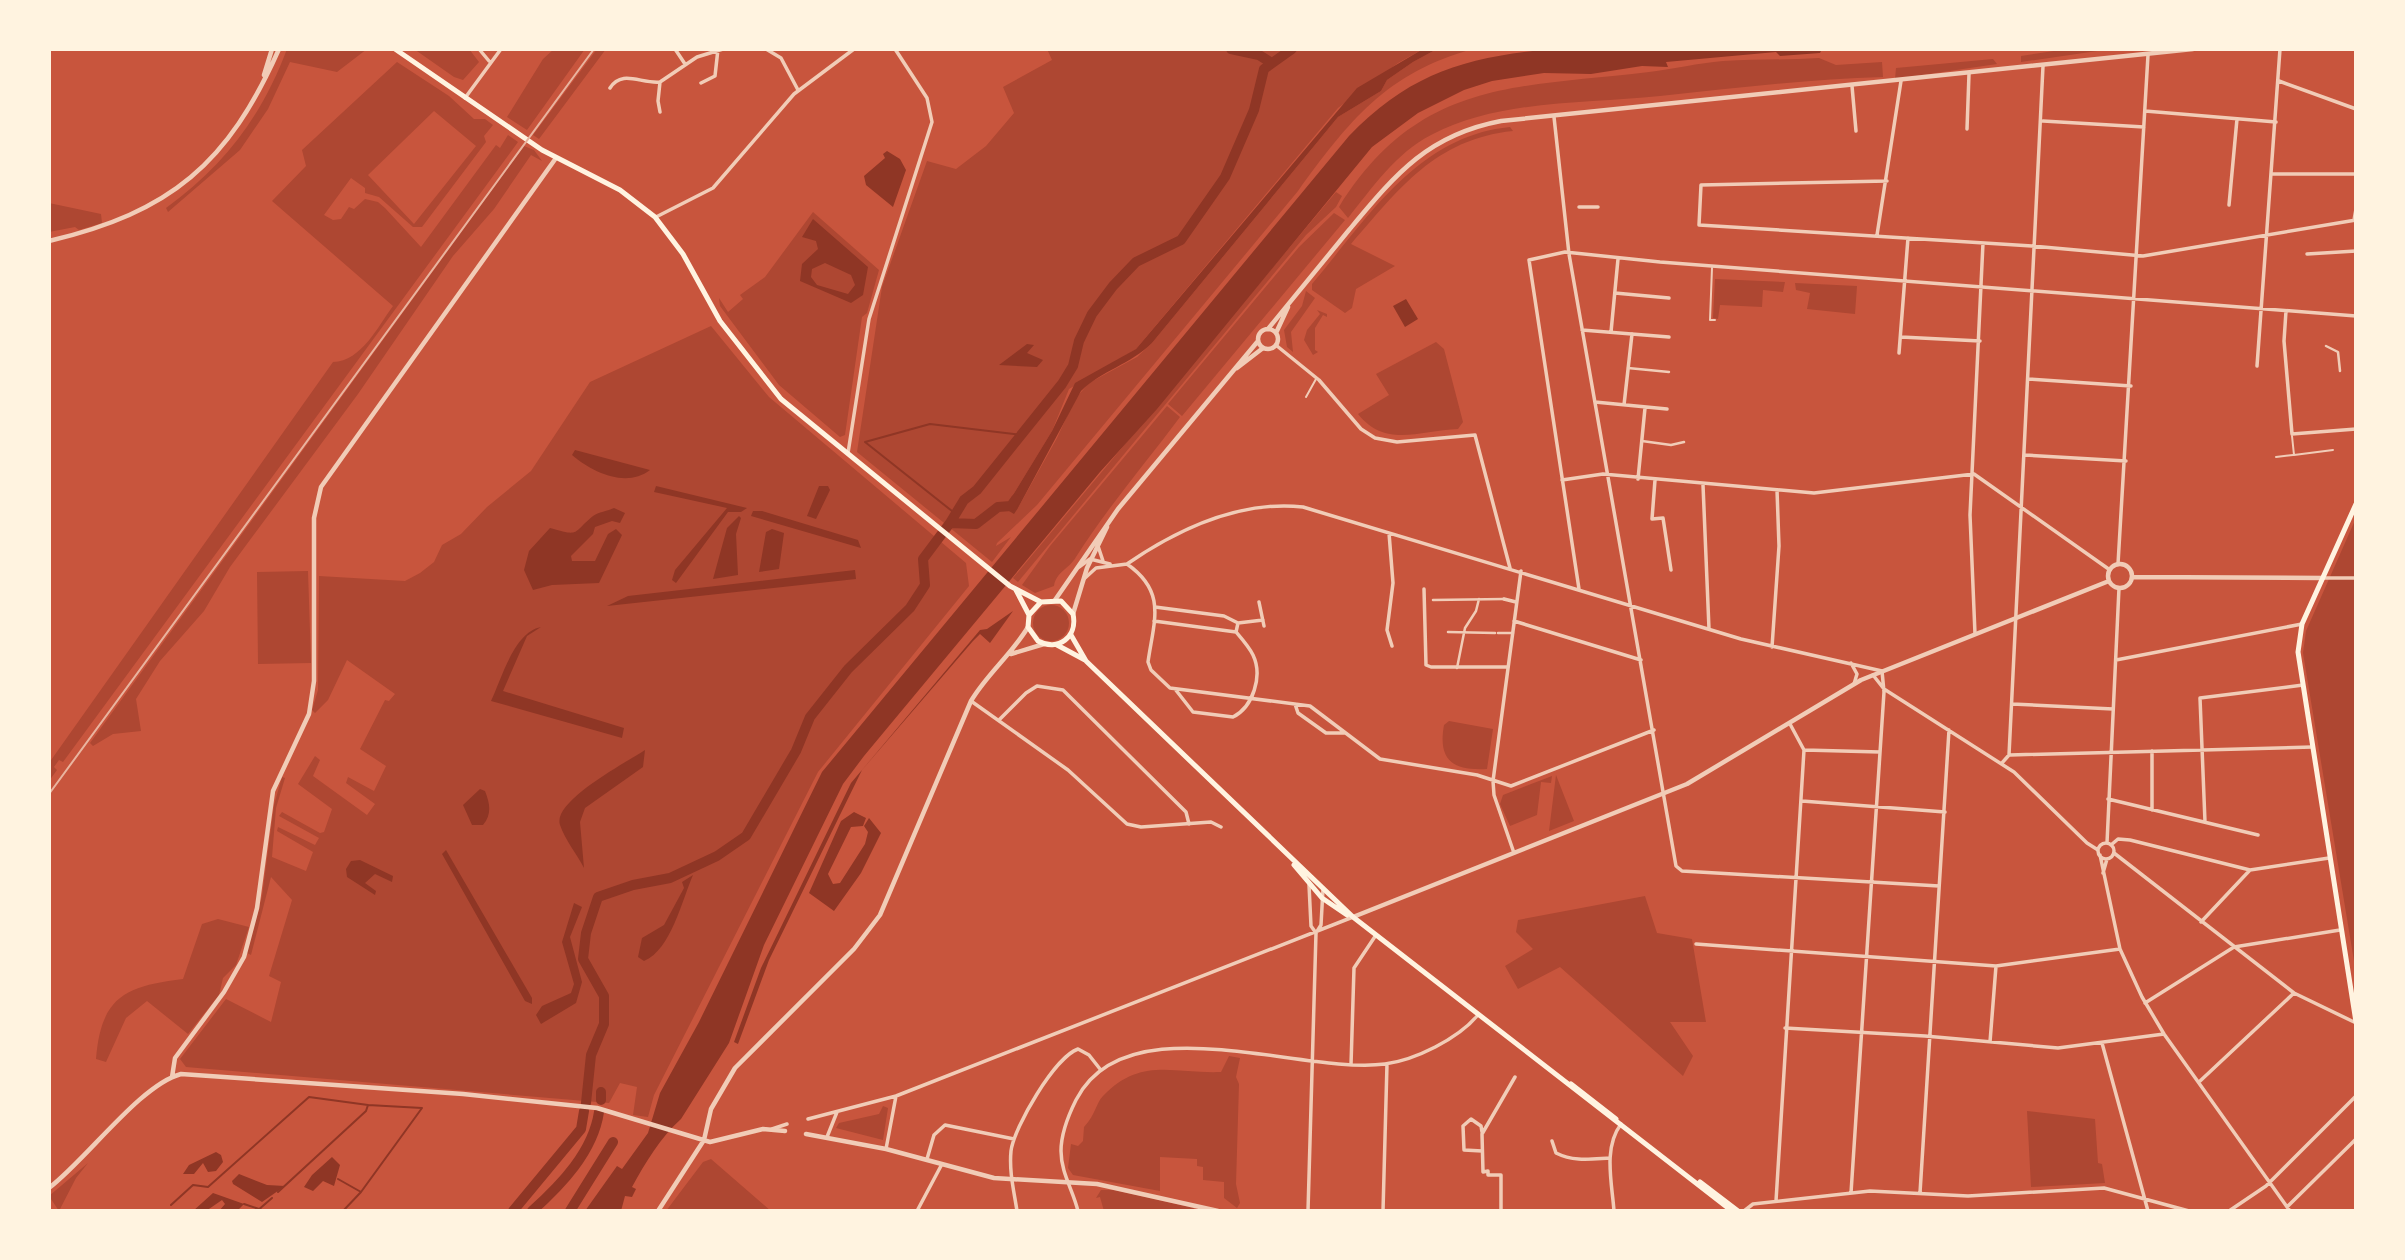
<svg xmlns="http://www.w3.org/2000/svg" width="2405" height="1260" font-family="'Libre Baskerville',serif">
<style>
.green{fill:#ae4732;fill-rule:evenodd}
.water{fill:#8f3625;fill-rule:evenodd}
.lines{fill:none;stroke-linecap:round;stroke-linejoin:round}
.stream{stroke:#8f3625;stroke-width:2}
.river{stroke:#8f3625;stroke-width:10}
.service{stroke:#f1ccb7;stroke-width:2}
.pedestrian{stroke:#f1ccb7;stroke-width:2.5}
.minor{stroke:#f1ccb7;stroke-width:3.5}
.tertiary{stroke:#f1ccb7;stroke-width:4.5}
.secondary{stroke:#fff3e0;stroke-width:5}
.rail{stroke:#e9b49f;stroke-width:2}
</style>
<rect width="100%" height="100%" fill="#c8553d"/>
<path class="green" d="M287 49H367L337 72 290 62 268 109 240 150 168 212 166 208C224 166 262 116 287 49Z
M414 49H469L479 62 463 80 454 77Z
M554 49H585L527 130 507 117 543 59Z
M597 49H606L539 139 533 135Z
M1047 49H1423L1398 63 1338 108 1136 349 1069 389 1052 431 1008 503 1018 508 1057 438 1075 399 1089 383 1137 357 1152 343 1338 117 1381 91 1387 80 1413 62 1437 49H1473C1387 72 1348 122 1298 191L1037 505 997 543 996 546 1011 537 992 562 857 452 882 287 927 161 956 169 986 146 1014 113 1003 87 1052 60Z
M2067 49H2111L2021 62V56Z
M1819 58 1836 65 1882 62 1883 77C1809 79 1734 88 1660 96 1585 104 1500 99 1431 135 1396 153 1372 188 1348 218L1339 207C1419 79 1516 88 1649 72 1674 69 1698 63 1723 61 1755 59 1787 60 1819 58Z
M1993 59 1997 64 1895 79 1896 68Z
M397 62 449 96 474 119H485L493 125 484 136 486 142 422 227H413L379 197 365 193V188L351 178 324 215 333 220 341 219 349 207 354 209 365 199 378 202 385 208 421 247 496 145 500 148 508 135 518 142 63 762 59 760 54 767 57 770 49 781V763L333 362C362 361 378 326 393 306L272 201 306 166 302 150ZM434 111 476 146 414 224 368 175Z
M1510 127 1513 131C1435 139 1399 189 1351 244L1395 266 1356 289 1352 308 1345 313 1312 290V284C1367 219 1417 136 1510 127Z
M524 146 534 150 542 161 531 155 494 209 453 256 358 394 230 567 204 611 160 661 136 699 141 731 113 734 93 746 90 743Z
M1336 192 1342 196 1336 207 1306 235 1018 582 1013 578Z
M49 203 101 214 102 223 79 230 75 227 49 232Z
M813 212 879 270 867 313 862 317 845 435 840 437 779 385 720 306 719 298 728 312 743 299 740 295 765 277Z
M1334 213 1345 220 1182 416 1168 404 1299 247Z
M1715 279 1785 282 1783 292 1763 290 1762 307 1720 305 1718 319 1713 318Z
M1795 283 1857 286 1855 314 1807 309 1810 293 1796 290Z
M1306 291 1315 298 1291 332 1293 352 1287 347 1284 330 1302 306Z
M1317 310 1327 314V317L1323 315 1315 328V350L1318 352 1313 355 1304 340 1307 330 1320 314Z
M711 326 769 397 966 563 969 586 818 772 654 1095 648 1117 633 1115 637 1087 620 1083 609 1103 186 1067 180 1059 226 999 271 1022 281 982 269 976 292 900 271 877 251 955 247 953 262 896 274 805 282 777 285 778 276 808 272 857 306 871 313 852 277 831 278 827 315 845 319 838 279 816 282 812 320 833 324 832 332 809 298 784 315 756 320 760 313 776 367 815 375 804 346 783 348 777 374 791 386 766 360 749 385 700 389 701 395 694 347 660 328 700 315 713 312 710 318 690 319 576 405 581 420 573 434 562 442 545 461 534 487 507 531 471 590 382Z
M1436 342 1444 349 1463 422 1458 429C1420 430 1386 449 1358 414L1389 395 1376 374Z
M1167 406 1180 417C1145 464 1107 508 1076 557 1069 569 1056 572 1054 586L1035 593 1022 585 1050 546Z
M2356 518V973L2303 653 2306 631Z
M308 571 311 663 258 664 257 572Z
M1033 623a18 18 0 1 1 36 0a18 18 0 1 1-36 0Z
M1449 721 1493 729 1487 769C1451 771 1438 759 1444 725Z
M1556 775 1574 821 1549 831Z
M1552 776 1551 783 1541 782 1537 815 1510 826 1500 804 1503 795Z
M1645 896 1657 933 1692 939 1706 1022H1670L1693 1056 1683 1076 1560 967 1518 989 1505 966 1533 949 1516 932 1518 920Z
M218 919 249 927 236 965 223 978 219 995 188 1034 147 1001 126 1018 106 1062 96 1059C101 996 126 986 183 979L202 924Z
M1229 1056 1240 1058 1236 1077 1239 1084 1236 1184 1240 1203 1237 1208 1224 1198V1182L1203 1180V1167L1197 1166V1159L1160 1157V1191L1073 1175 1068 1168 1071 1144 1078 1146 1083 1141 1084 1127C1096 1114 1096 1103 1103 1096 1141 1056 1175 1074 1221 1072Z
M883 1106 888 1108 883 1140 836 1128 839 1123 879 1114Z
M2027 1111 2095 1119 2098 1163 2102 1164 2105 1183 2031 1187Z
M711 1159 771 1211H666L703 1162Z
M88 1163 76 1178 59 1211 49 1196Z
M1101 1190H1114L1194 1208 1192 1211H1104L1100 1197 1096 1198Z"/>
<path class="water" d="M1423 49H1437L1413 62 1387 80 1381 91 1338 117 1152 343C1131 364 1101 371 1081 391L1018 508 1014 514 1009 511 1008 503 1052 431 1075 383 1136 349 1357 88Z
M1551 49H1822L1820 53 1780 56 1776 52 1666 62 1668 67 1642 66 1591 74 1544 73 1492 81 1464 90 1418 113 1372 147 1157 409 1100 472 864 756 843 784 764 945 729 1043 681 1119C661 1137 645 1163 632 1187L636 1189 632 1197 625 1196 621 1211H585L617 1166 622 1169 648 1133 660 1093 699 1022 822 772 1349 136C1410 73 1465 57 1551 49Z
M887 151 900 159 906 170 893 207 866 185 864 176 885 158 883 154Z
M813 219 868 267 863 295 851 303 800 281 802 264 818 249 816 241 802 237ZM825 263 851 275 855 285 848 294 817 285 811 277 812 269Z
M1406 299 1418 319 1405 327 1393 306Z
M1027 344 1034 345 1027 353 1043 360 1037 367 999 365Z
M575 450 650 470C627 488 593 473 572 455Z
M656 486 747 508 741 512H728L676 583 672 580 675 570 727 508 654 492Z
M819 486H828L830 490 816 519 807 516Z
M614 508 625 513 620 523 612 521 595 527 593 534 571 556 572 561H595L608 534 616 529 622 535 599 583 552 585 533 590 524 570 529 551 550 528C581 537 572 533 593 516 598 512 608 511 614 508Z
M753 511H762L858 540 861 548 751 516Z
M739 516 741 518 736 534 738 575 713 579 727 528Z
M772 529 784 533 779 569 759 572 766 532Z
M855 570 856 579 607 606 628 596Z
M1013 611 990 643 980 634 973 641 862 770 769 960 738 1044 734 1042 761 968 851 783 980 630 987 629Z
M541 627 527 636 503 691 624 728 622 738 491 701C502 678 514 632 541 627Z
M645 750 643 767 585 808 580 822 584 868C577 854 565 840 560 825 552 801 627 762 645 750Z
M480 789 485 791C490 804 492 814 483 825H472L463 805Z
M854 812 866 818 863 826 851 827 828 874 833 884 840 883 865 844 868 832 864 826 869 818 881 833 861 873 834 911 809 893 841 821Z
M446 850 532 998V1004L525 1001 442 854Z
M360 860 393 876 392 882 375 874 365 883 376 891 375 895 347 877 346 869 351 861Z
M693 875C682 900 671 950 644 961L638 957 642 938 664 925 684 888 682 882Z
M574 903 582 907 570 937 582 982 576 1003 541 1024 536 1015 542 1006 571 993 574 984 562 942Z
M216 1152 221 1155 223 1162 216 1171 208 1172 203 1163 194 1174H183L189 1165Z
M332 1157 340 1165 334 1186 323 1181 313 1191 304 1187 312 1175Z
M239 1174 267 1185 285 1186 262 1202 233 1184 232 1181Z
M213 1193 244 1204 237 1211H219L225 1204 222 1200 206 1211H193Z"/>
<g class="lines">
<path class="stream" d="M957 515 865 442 930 424 1023 435
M338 1179 361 1192 343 1211
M361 1192 422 1108 368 1105
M244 1204 265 1211
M171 1205 193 1185 208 1187 309 1097 368 1105 366 1111 278 1192
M257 1211 272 1198"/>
<path class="river" d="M1231 49 1259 55 1270 62
M950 523 964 500 977 490 1062 384 1073 366 1079 341 1092 314 1113 286 1136 262 1181 240 1225 177 1254 110 1264 69 1292 49
M601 1100V1092
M586 1103 591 1055 604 1024V996L583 959 586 933 598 897 633 885 670 878 717 856 746 836 796 751 810 717 848 669 910 608 925 585 923 559 950 523 976 524 998 507 1011 506 1016 499
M513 1211 581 1129 584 1111
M532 1211C561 1185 593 1152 599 1112
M570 1211 613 1142"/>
<path class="service" d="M1712 268 1710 320H1715
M1306 397 1316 379
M2292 436 2294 455 2333 450
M2276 457 2293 455"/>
<path class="pedestrian" d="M2326 346 2338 352 2340 371
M1628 368 1669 372
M1642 441 1671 445 1684 442
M1433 600 1504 599
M1448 632 1495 633
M1498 633H1513
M1457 668 1465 628 1476 611 1479 599"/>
<path class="minor" d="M479 49 489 61
M675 49 685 64
M766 49 781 58 798 90
M2279 81 2356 109
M660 82 658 101 660 112
M701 83 715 76 718 49
M1852 86 1856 131
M610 88C622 69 641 84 660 82L697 57 723 49
M465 98 501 49
M2145 111 2276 122
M1554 117 1569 254 1676 866 1682 871 1939 886
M2043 121 2144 127
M1967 129 1969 74
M2271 174H2356
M1887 181 1701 185 1699 225 2032 246 2143 256 2356 220
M2229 205 2237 119
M1579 207H1598
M656 217 713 188 794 94 854 49
M2354 220 2356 209
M1877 235 1901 81
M2307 254 2356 251
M1615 293 1669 298
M2286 311 2284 341 2292 434 2356 429
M1582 330 1669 337
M1611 332 1618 259
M1901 337 1980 341
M1277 346 1319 380 1361 429 1375 438 1397 442 1475 435 1510 568
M1899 353 1908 238
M2257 366 2280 49
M2029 379 2131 386
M1595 402 1667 409
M1624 405 1632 334
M848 453 869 319 932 122 927 98 895 49
M2025 455 2126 461
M1638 479 1645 408
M1562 480 1603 474 1814 493 1974 474 2110 570
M1655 480 1652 519 1663 518 1671 570
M1703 485 1709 629
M1389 533 1393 583 1387 630 1392 646
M1098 546 1103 561
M1127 564C1178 529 1239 500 1303 507L1741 639 1882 671 1884 692 1851 1193
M2118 564 2148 55
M1079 567 1090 559 1110 564
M1085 578 1096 568 1127 564C1167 592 1154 620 1148 662L1151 670 1170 688 1310 706 1380 759 1477 775 1511 786 1654 730
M2323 578H2356
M1424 589 1426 665 1431 667H1508
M1579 589 1529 260 1565 252 1660 262 2356 316
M1504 599 1516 602
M1259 602 1264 626
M1154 621 1236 632 1238 623 1224 616 1155 607
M1514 621 1641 660
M1238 623 1263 620
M1975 634 1970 515 1983 243
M1772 647 1779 546 1777 490
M2116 660 2302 624
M1851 663 1857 674 1854 684
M1873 675 1884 689 2014 772 2087 843 2098 850
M1175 689 1193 712 1233 717C1253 707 1263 676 1253 655 1249 647 1242 639 1236 632
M971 701 1068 770 1127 824 1141 827 1211 822 1221 827
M1295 704 1298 713 1326 733H1345
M2012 704 2113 709
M999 720 1026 693 1037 686 1063 690 1186 812 1189 824
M1804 750 1880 752
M2152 751V810
M2010 755 2312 747
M2002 763 2009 755 2043 66
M2108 799 2258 835
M1802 801 1945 812
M2205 822 2200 698 2303 685
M2107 843 2119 588
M2098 851a8 8 0 1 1 16 0a8 8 0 1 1-16 0Z
M2111 845 2118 839 2130 840 2250 870 2329 858
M1514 853 1494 795 1493 781 1521 571
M2114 853 2294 993 2354 1022
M2100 855 2120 949 2142 997 2164 1034 2290 1211
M2103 873 2107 859
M1309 885 1311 926 1316 933
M2201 922 2250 870
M1696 944 1996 966 2120 949
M2145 1003 2234 947 2340 930
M1785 1028 1925 1036 2058 1048 2164 1034
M1990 1042 1996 966
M2102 1043 2148 1211
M1351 1065 1354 968 1376 935
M2199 1082 2294 993
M808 1119 896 1096 1353 917
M772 1129 787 1124
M1482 1132 1481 1126 1471 1119 1463 1126 1464 1150 1482 1151
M827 1137 837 1112
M1552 1141 1556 1153C1574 1162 1591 1159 1610 1158
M886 1149 896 1096
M927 1159 934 1135 945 1125 1014 1139
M1920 1193 1949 730
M1776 1201 1804 750 1790 724
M2287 1207 2356 1139
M917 1211 942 1164
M1017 1211C1014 1191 1009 1172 1011 1151 1014 1127 1055 1057 1078 1049L1089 1055 1100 1069
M1078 1211C1073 1190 1061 1173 1061 1151 1061 1134 1068 1116 1076 1100 1126 1002 1300 1075 1385 1064 1415 1060 1458 1039 1478 1015
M1308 1211 1316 933 1321 925 1323 889
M1383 1211 1387 1064
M1501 1211V1175H1488V1171L1483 1172 1482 1134 1515 1077
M1614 1211C1612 1183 1603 1148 1621 1124
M1662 1211H1699
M1744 1211 1753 1204 1870 1191 1968 1196 2104 1188 2189 1211
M2229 1211 2266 1186 2356 1096"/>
<path class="tertiary" d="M264 75 272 49
M49 241C171 212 228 164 279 49
M1258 339a10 10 0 1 1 20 0a10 10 0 1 1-20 0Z
M1268 329C1295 296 1322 263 1349 230 1395 175 1427 135 1501 121L2193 49
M1276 333 1288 307
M1237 368 1263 348
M2108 576a12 12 0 1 1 24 0a12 12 0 1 1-24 0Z
M2132 577 2323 578
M1055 600 1118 509 1258 341
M1073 614 1087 568 1107 527
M1011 654 1044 644
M1353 917 1687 784 1861 680 2109 581
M172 1077 175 1058 224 992 244 957 257 908 273 791 309 714 314 681V518L321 487 556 158
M806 1134 886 1149 994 1178 1097 1184 1218 1211
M49 1188C87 1159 140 1085 181 1074L463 1094 597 1108 710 1142 763 1129 785 1131
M658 1211 704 1140 711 1109 735 1068 854 949 880 915 971 701C987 674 1012 654 1028 627"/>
<path class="secondary" d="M395 49 542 150 620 190 655 217 683 254 720 321 781 399 1010 586 1041 602
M2356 504 2302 624 2298 652 2356 1022
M1016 590 1029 615 1028 627 1038 641C1058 652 1078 637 1073 614L1061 601 1041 602 1029 615
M1071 635 1086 661 1353 917 1732 1211
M1057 645 1085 660
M1294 865 1322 898 1347 915
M1571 1084 1616 1119
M1700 1182 1738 1211"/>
<path class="rail" d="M49 794 594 49"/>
</g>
<rect width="2405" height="1260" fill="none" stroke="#fff3e0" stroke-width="102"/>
</svg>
